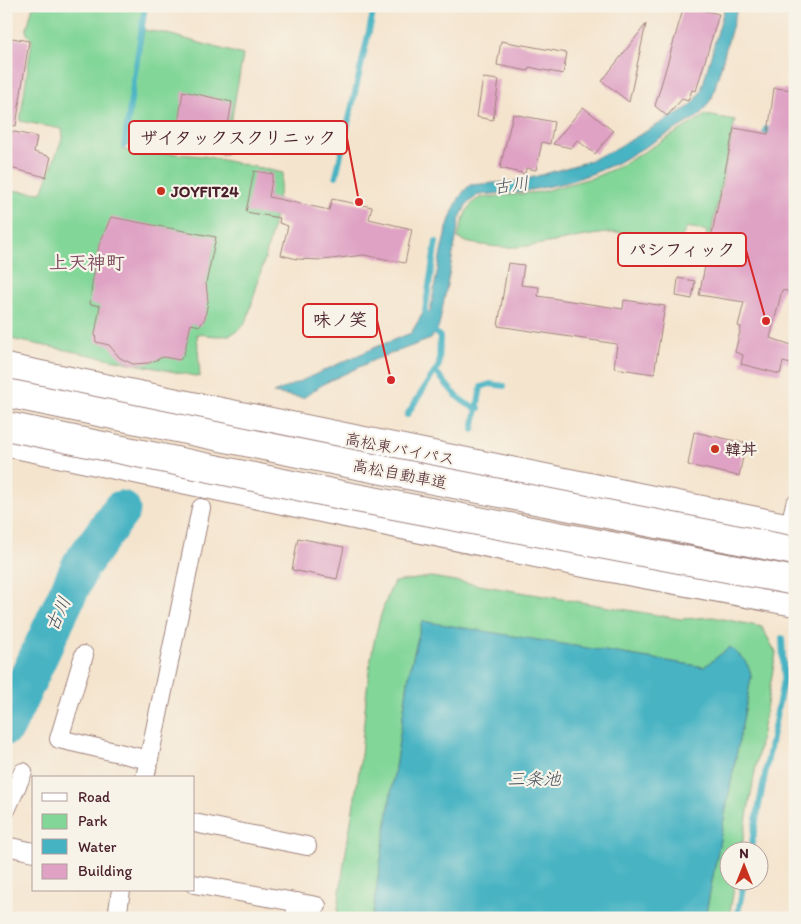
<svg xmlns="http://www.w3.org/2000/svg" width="801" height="924" font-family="Itim,'Klee One',sans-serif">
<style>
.green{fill:#81d698;stroke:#667a62}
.water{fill:#46b3c3;stroke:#486977}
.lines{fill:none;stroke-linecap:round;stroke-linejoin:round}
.stream{stroke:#46b3c3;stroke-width:6}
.river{stroke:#46b3c3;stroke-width:39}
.building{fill:#dfa2c4}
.minor-casing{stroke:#9f827c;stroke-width:20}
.trunk-casing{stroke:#9f827c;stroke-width:30}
.minor{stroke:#fff;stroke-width:18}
.trunk{stroke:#fff;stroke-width:28}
.motorway-bridge-casing{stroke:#9f827c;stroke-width:30;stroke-linecap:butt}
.motorway-bridge{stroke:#fff;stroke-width:28}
.poi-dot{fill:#c8321e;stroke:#f7f3e8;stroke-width:2}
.labels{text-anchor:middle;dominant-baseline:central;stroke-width:4.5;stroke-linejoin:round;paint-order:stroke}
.poi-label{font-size:16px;font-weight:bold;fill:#4a1f2b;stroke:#f7f3e8;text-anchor:start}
.street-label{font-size:16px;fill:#4a1f2b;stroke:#f7f3e8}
.water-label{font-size:18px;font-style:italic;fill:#495360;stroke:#f7f3e8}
.quarter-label{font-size:19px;font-weight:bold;fill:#7e4d61;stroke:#f7f3e8}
.leader{fill:none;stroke:#d62828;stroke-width:2}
.callout-dot{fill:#d62828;stroke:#f7f3e8;stroke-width:2}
.callout{fill:#f7f3e8;stroke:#d62828;stroke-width:2}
.callout-label{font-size:18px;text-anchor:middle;font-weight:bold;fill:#4a1f2b}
</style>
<rect width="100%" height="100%" fill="#f7f3e8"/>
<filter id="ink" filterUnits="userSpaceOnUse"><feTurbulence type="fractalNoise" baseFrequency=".02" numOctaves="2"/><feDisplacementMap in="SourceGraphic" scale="10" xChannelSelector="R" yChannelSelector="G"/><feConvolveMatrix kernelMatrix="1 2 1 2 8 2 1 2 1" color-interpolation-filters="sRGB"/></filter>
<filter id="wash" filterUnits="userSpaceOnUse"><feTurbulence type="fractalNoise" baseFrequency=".0096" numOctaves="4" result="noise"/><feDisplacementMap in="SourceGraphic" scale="20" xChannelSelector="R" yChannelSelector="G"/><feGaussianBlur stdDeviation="1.12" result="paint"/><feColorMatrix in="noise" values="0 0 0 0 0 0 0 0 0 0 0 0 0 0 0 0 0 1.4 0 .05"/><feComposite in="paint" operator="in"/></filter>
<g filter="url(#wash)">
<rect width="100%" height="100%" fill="#f4e4cd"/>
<path class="green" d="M33 6H144L123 150 204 156 283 173 270 240 247 320C233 341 220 336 197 334L200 377 6 338V190L42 193 63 136 62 129 20 121 32 40 26 32Z
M144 30 164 33 243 55 225 155 203 150 125 145Z
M706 115 735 120 708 247 704 246 707 231 687 227 680 241C657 236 632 231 608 233 565 237 526 253 483 245 474 244 466 243 458 238 462 223 465 205 480 198L540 192 595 177 620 166Z
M431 577 681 619 713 617 762 627 776 653 741 851 728 852V882H735L729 918H705L751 678C751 663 740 657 730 648L704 667 422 622 410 669 372 918H337C342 866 353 815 360 764 367 702 366 639 394 582Z"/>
<path class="water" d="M725 6H738L712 98 699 116 617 163 594 173 565 183 521 192 478 195 466 205 460 218 439 326 431 339 374 360 325 383 303 398 273 393C319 374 363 351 411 333L423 313 430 312C437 279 444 206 470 185L520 181 586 162 613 150 689 107 696 100 701 91Z
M422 621 704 667 730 647C740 656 751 663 751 678L705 918H372L410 669Z"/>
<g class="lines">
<path class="stream" d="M764 141 766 129
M124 146 145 6
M336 176 374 9
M435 371C448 385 460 406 479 408
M407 415 439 365 440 337 429 325 425 311 436 242
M473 430 481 387 490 384 504 386
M750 852 784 676 782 638
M737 918 744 882"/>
<path class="river" d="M6 726 81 565 121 510"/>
</g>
<g id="blocks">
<path class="building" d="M684 6 719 14 696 91 692 90 688 101 682 99 667 116 655 106Z
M646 24 629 102 602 81Z
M6 37 29 41 16 126 6 125Z
M501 41 567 53 563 74 529 67 528 71 497 65Z
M483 78 499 80 493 120 477 117Z
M774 88 795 90V293L782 290 770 338 795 346V365L783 362 780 374 741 364 743 355 735 352 741 327 738 326 744 302 699 295 734 128 768 134Z
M183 91 232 102 225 141 177 131Z
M583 107 613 131 595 154 577 140 571 148 553 144Z
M513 114 554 122 550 144 542 142 536 170 526 168 525 174 500 168Z
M6 130 37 137 34 152 51 157 46 177 6 167Z
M254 171 273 174 269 197 329 210 332 199 372 207 369 219 412 229 405 263 364 255 323 260 297 259 281 255 288 226 279 223 280 218 246 212Z
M111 217 216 237 206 283 208 301 205 318 200 326 191 324 184 354 180 360 163 357 149 363 133 364 120 358 109 345 96 342 95 334 100 306 90 304 92 284 99 245Z
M508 263 524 265 521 285 539 287 538 296 623 309 624 300 665 306 654 374 614 368 617 344 498 326Z
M678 278 695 281 692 299 676 296Z
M694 432 746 443 739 476 688 465Z
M298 538 344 547 337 579 292 570Z"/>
</g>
</g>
<g filter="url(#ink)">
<use href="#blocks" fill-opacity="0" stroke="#9f827c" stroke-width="1"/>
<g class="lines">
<defs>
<path id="minor" d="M775 587 795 504
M84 655 59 739 149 760
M145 778 201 508
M6 810 23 772
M194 823 307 846
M6 846 34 852
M194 884 317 906
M117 918 121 890
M295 918 297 902"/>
<path id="trunk" d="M6 368 795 529
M6 442 579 562 795 602"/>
</defs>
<use href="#minor" class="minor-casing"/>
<use href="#trunk" class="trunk-casing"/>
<use href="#minor" class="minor"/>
<use href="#trunk" class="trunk"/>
<defs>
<path id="motorway-bridge" d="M6 393 347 463 795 551
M6 426 341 495 795 581"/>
</defs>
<use href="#motorway-bridge" class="motorway-bridge-casing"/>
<use href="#motorway-bridge" class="motorway-bridge"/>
</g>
</g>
<g class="poi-dot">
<circle cx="161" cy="191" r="5"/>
<circle cx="715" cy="449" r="5"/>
</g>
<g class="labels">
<g class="poi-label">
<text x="171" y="191">JOYFIT24</text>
<text x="725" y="449">韓丼</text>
</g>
<g class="street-label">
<text transform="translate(400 449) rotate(11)">高松東バイパス</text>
<text transform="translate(400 474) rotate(11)">高松自動車道</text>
</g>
<g class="water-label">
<text transform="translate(511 185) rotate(-7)">古川</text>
<text transform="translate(58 614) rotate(-65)">古川</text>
<text x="534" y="779">三条池</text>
</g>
<g class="quarter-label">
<text x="87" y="262">上天神町</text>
</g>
</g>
<path class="leader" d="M359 202L347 138M766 321L746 250M391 380L377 320"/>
<g class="callout-dot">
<circle cx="359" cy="202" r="5"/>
<circle cx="766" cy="321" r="5"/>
<circle cx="391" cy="380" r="5"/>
</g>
<g class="callout">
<rect x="129" y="121" width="218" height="33" rx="5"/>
<rect x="618" y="233" width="128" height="33" rx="5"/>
<rect x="303" y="304" width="74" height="33" rx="5"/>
</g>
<g class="callout-label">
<text x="238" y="144">ザイタックスクリニック</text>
<text x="682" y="256">パシフィック</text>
<text x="340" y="326">味ノ笑</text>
</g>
<rect width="801" height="924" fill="none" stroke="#f7f3e8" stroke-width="25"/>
<rect x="32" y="776" width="162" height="115" fill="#f7f3e8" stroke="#b29e9c"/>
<rect x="42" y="793" width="25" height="8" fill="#ffffff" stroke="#b29e9c"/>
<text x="78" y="802" font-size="15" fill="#4a1f2b">Road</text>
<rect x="42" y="814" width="25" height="15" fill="#81d698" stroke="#b29e9c"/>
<text x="78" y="826" font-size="15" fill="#4a1f2b">Park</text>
<rect x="42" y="839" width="25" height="15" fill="#46b3c3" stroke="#b29e9c"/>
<text x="78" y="852" font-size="15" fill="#4a1f2b">Water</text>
<rect x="42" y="864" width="25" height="15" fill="#dfa2c4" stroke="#b29e9c"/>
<text x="78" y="876" font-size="15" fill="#4a1f2b">Building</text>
<g transform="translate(744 866)"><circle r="24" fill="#f7f3e8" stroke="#b29e9c"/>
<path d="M0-4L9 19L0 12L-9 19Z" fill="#c8321e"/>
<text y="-8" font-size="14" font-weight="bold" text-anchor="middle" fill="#4a1f2b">N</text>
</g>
</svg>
